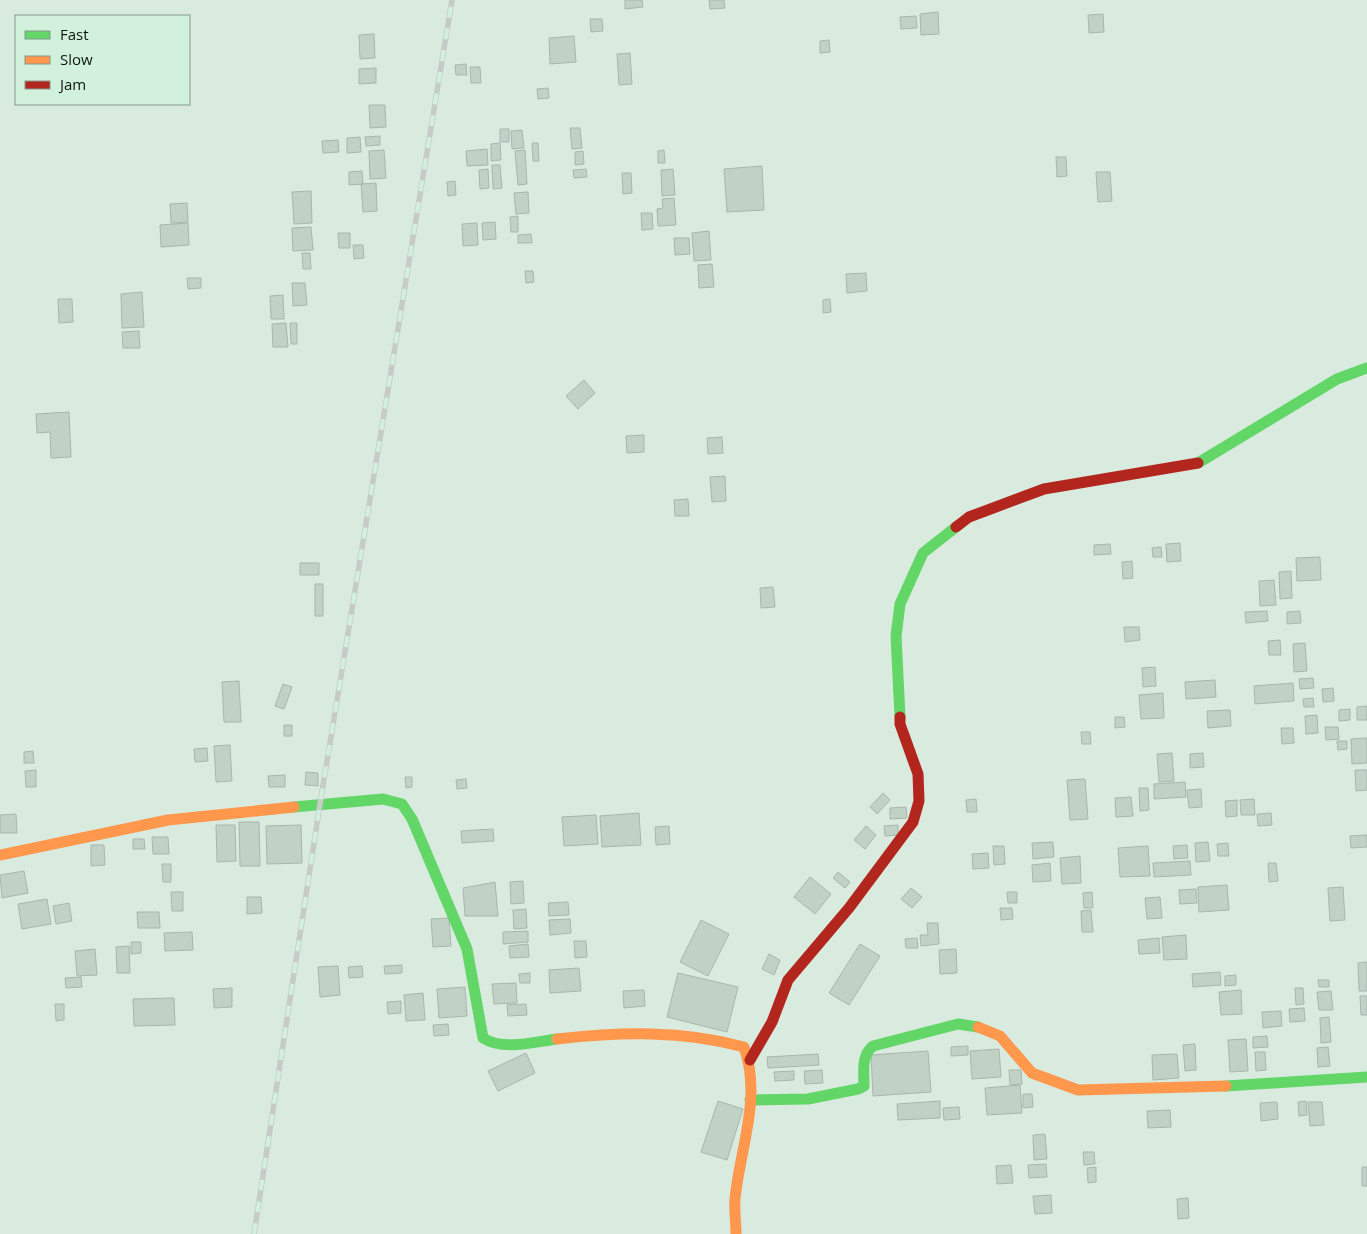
<svg xmlns="http://www.w3.org/2000/svg" width="1367" height="1234" font-family="'Open Sans',sans-serif">
<style>
.building{fill:#c0d2c6;stroke:#a9b6ae}
.lines{fill:none;stroke-linecap:round;stroke-linejoin:round}
.fast{stroke:#63d668;stroke-width:11}
.slow{stroke:#ff974d;stroke-width:11}
.jam{stroke:#b3261e;stroke-width:11}
.rail-casing{stroke:#c7cbc8;stroke-width:5.5}
.rail{stroke:#d2f1dc;stroke-width:4;stroke-dasharray:11;stroke-linecap:butt}
</style>
<rect width="100%" height="100%" fill="#d9eadf"/>
<path class="building" d="M625 0H642L643 7 625 9Z
M709 0H724L725 8 710 9Z
M938 12 939 34 921 35 920 14Z
M1103 14 1104 32 1089 33 1088 15Z
M916 16 917 28 901 29 900 17Z
M590 19H602L603 31 591 32Z
M374 34 375 58 360 59 359 35Z
M574 36 576 62 550 64 549 38Z
M829 40 830 52 820 53V41Z
M630 53 632 84 619 85 617 54Z
M466 64 467 75H456L455 65Z
M470 67H480L481 83H471Z
M376 68V83L359 84V69Z
M548 88 549 98 538 99 537 89Z
M369 105H385L386 127 370 128Z
M570 128H580L582 148 572 149Z
M500 129H509V142H500Z
M522 130 524 148 512 149 511 131Z
M380 136V145L366 146 365 137Z
M360 137 361 152 347 153V138Z
M338 140 339 152 323 153 322 141Z
M500 143 501 160 491 161V144Z
M532 143H538L539 161H533Z
M487 149 488 165 467 166 466 151Z
M384 150 386 178 370 179 369 151Z
M525 150 527 184 518 185 515 151Z
M664 150 665 163H658V151Z
M583 151 584 164 575 165V152Z
M1056 157H1066L1067 176 1057 177Z
M492 165H500L502 188 493 189Z
M762 166 764 210 727 212 724 169Z
M488 169 489 188 480 189 479 170Z
M586 169 587 177 574 178 573 170Z
M673 169 675 195 662 196 661 170Z
M362 171 363 184 349 185V172Z
M1096 172H1110L1112 201 1098 202Z
M622 173H631L632 193 623 194Z
M455 181 456 195 448 196 447 182Z
M376 183 377 211 363 212 361 184Z
M311 191 312 223 294 224 292 192Z
M528 192 529 213 516 214 514 193Z
M674 198 676 225 658 226 657 209 663 208 662 199Z
M187 203 188 222 171 223 170 204Z
M641 213H652L653 229 642 230Z
M518 216V232H511L510 217Z
M495 222 496 239 483 240 482 223Z
M188 223 189 245 161 247 160 225Z
M477 223 478 245 463 246 462 224Z
M311 227 313 250 293 251 292 228Z
M709 231 711 260 694 261 692 233Z
M338 233H350V248H339Z
M531 234 532 243H518V235Z
M674 238H689L690 254 675 255Z
M353 245H363L364 258 354 259Z
M302 253H310L311 269H303Z
M712 264 714 287 699 288 698 265Z
M525 271H533L534 282 526 283Z
M866 273 867 291 847 293 846 274Z
M187 278H201V288L188 289Z
M292 283H305L307 305 293 306Z
M142 292 144 327 122 328 121 294Z
M283 295 284 319H271L270 296Z
M58 299H72L73 322 59 323Z
M830 299 831 312 823 313V300Z
M286 323 288 347H273L272 324Z
M290 323H297V344H291Z
M139 331 140 348H123L122 332Z
M584 380 595 393 578 409 566 396Z
M69 412 71 457 51 458 50 432 37 433 36 414Z
M644 435V452L627 453 626 436Z
M722 437 723 453 708 454 707 438Z
M725 476 726 501 712 502 710 477Z
M688 499 689 516H675L674 500Z
M1180 543 1181 561 1167 562 1166 544Z
M1110 544 1111 554 1094 555V545Z
M1161 547 1162 557H1153L1152 548Z
M1320 557 1321 580 1297 581 1296 558Z
M1132 561 1133 578 1123 579 1122 562Z
M300 563H319V575H300Z
M1291 571 1292 598 1280 599 1279 572Z
M1274 580 1276 605 1260 606 1259 581Z
M315 584H323V616H315Z
M773 587 775 607 761 608 760 588Z
M1267 611 1268 621 1246 623 1245 612Z
M1300 611 1301 623 1287 624V612Z
M1124 627H1139L1140 640 1125 642Z
M1280 640 1281 655H1269L1268 641Z
M1305 643 1307 671 1294 672 1293 644Z
M1155 667 1156 686 1143 687 1142 668Z
M1313 678 1314 688 1300 689 1299 679Z
M1215 680 1216 697 1186 699 1185 682Z
M239 681 241 722H224L222 682Z
M1293 683 1294 701 1255 704 1254 686Z
M283 684 292 687 284 709 275 706Z
M1333 688 1334 701 1323 702 1322 689Z
M1163 693 1164 718 1141 719 1139 695Z
M1313 698 1314 707H1304L1303 699Z
M1367 706V720H1357V707Z
M1350 709V720L1339 721V710Z
M1230 710 1231 726 1208 728 1207 711Z
M1317 715 1318 733 1306 734 1305 716Z
M1115 717H1124L1125 727 1115 728Z
M284 725H292V736H284Z
M1325 727H1338L1339 739 1326 740Z
M1281 728H1293L1294 743 1282 744Z
M1081 732H1090L1091 744H1082Z
M1367 738V763L1352 764 1351 739Z
M1337 741H1347V749L1338 750Z
M230 745 232 781 216 782 214 746Z
M207 748 208 761 195 762 194 749Z
M33 751 34 763H24V752Z
M1172 753 1174 781 1159 782 1157 754Z
M1203 753 1204 767 1190 768V754Z
M36 770V787H26L25 771Z
M1355 770H1367V790L1356 791Z
M306 772 318 773V786L305 785Z
M285 775V787H269L268 776Z
M405 777H412V787L406 788Z
M466 779 467 788 457 789 456 780Z
M1085 779 1088 819 1070 820 1067 780Z
M1185 782 1186 797 1154 799V784Z
M1139 788H1148L1149 810 1140 811Z
M1201 789 1202 807 1189 808 1187 790Z
M883 793 890 800 877 814 870 807Z
M1131 797 1133 816 1116 817 1115 798Z
M976 799 977 812H967L966 800Z
M1254 799 1255 815H1241L1240 800Z
M1237 800V816L1226 817 1225 801Z
M906 807 907 818 890 819V808Z
M639 813 641 845 602 847 600 816Z
M1271 813 1272 825 1258 826 1257 814Z
M16 814 17 833H0V815Z
M596 815 598 844 564 846 562 817Z
M239 822H259L260 866H240Z
M216 825H235L236 861 217 862Z
M301 825 302 863 267 864 266 826Z
M898 825V835L885 836 884 826Z
M669 826 670 844 656 845 655 827Z
M866 826 876 835 865 849 854 840Z
M493 829 494 841 462 843 461 831Z
M1367 835V847L1351 848 1350 836Z
M152 837H168L169 854H153Z
M133 839H144L145 849H133Z
M1053 842 1054 857 1033 859 1032 843Z
M1208 842 1210 861 1196 862 1195 843Z
M1228 843 1229 856H1218L1217 844Z
M91 845H104L105 865 91 866Z
M1187 845 1188 858 1174 859 1173 846Z
M993 846H1004L1005 864 994 865Z
M1148 846 1150 876 1120 877 1118 848Z
M988 853 989 868 973 869 972 854Z
M1080 856 1081 883 1062 884 1060 858Z
M1190 861 1191 875 1154 877 1153 863Z
M1050 863 1051 881 1033 882 1032 865Z
M1268 863H1276L1278 881 1269 882Z
M162 864H171V882H163Z
M24 871 28 893 2 898 0 875Z
M838 872 850 882 845 888 833 878Z
M810 877 831 894 815 914 794 897Z
M523 881 524 903 511 904 510 882Z
M495 882 498 916H465L463 888Z
M1227 885 1229 910 1199 912 1198 887Z
M1343 887 1345 920 1330 921 1328 888Z
M911 888 922 897 912 908 901 899Z
M1196 889 1197 903 1180 904 1179 890Z
M171 892H183V911H172Z
M1007 892H1017V903H1008Z
M1092 892 1093 908H1084L1083 893Z
M247 897H261L262 913 247 914Z
M1160 897 1162 918 1147 919 1145 898Z
M47 899 51 924 22 929 18 904Z
M568 902 569 915 549 916 548 903Z
M69 903 72 921 56 924 53 906Z
M1000 908H1012L1013 919 1001 920Z
M526 909 527 928 514 929 513 910Z
M1091 910 1093 932H1082L1081 911Z
M137 912H159L160 928H138Z
M449 918 451 946 433 947 431 919Z
M570 919 571 933 550 935 549 920Z
M701 920 729 934 708 976 680 962Z
M927 923H938L939 944 921 946 920 935H928Z
M528 931V942L503 944V932Z
M192 932 193 950 165 951 164 933Z
M1186 935 1187 959 1164 960 1162 937Z
M917 938 918 948H906L905 939Z
M1159 938 1160 953 1139 954 1138 940Z
M574 941H586L587 957 575 958Z
M131 942H141V953L131 954Z
M528 944 529 957 510 958 509 946Z
M860 944 880 956 849 1005 829 993Z
M129 946 130 973H117L116 947Z
M95 949 97 975 77 976 75 951Z
M956 949 957 973 940 974 939 950Z
M769 954 780 960 774 975 762 969Z
M1367 962V991H1359L1358 963Z
M402 965V973L385 974 384 966Z
M338 966 340 995 320 997 318 967Z
M362 966 363 977 349 978 348 967Z
M579 968 581 991 550 993 549 970Z
M1220 972 1221 985 1193 987 1192 974Z
M530 973V983H520L519 974Z
M678 973 738 987 727 1032 667 1017Z
M1236 975V985L1225 986V976Z
M81 977 82 987 66 988 65 978Z
M1318 980H1329V987H1319Z
M516 983 517 1003 494 1004 492 984Z
M465 987 467 1016 439 1018 437 989Z
M232 988V1007L214 1008 213 989Z
M1295 988H1303L1304 1004 1296 1005Z
M644 990 645 1006 624 1008 623 991Z
M1241 990 1242 1014 1221 1015 1219 992Z
M1331 991 1333 1010H1319L1317 992Z
M423 993 425 1020 406 1021 404 995Z
M1360 996H1367V1015H1361Z
M174 998 175 1025 134 1026 133 999Z
M401 1001V1013L388 1014 387 1002Z
M55 1004H64V1020L56 1021Z
M526 1004 527 1015 508 1016 507 1005Z
M1304 1008 1305 1021 1290 1022 1289 1009Z
M1281 1011 1282 1026 1263 1028 1262 1012Z
M1329 1017 1331 1042 1321 1043 1320 1018Z
M448 1024 449 1035 434 1036 433 1025Z
M1267 1036 1268 1047 1253 1048V1037Z
M1246 1039 1248 1071 1230 1072 1228 1040Z
M1195 1044 1196 1070 1185 1071 1183 1045Z
M968 1046V1055L951 1056V1047Z
M1328 1047 1330 1066 1318 1067 1317 1048Z
M999 1049 1001 1077 972 1079 970 1051Z
M928 1051 931 1092 873 1096 871 1055Z
M1255 1052H1265L1266 1070 1256 1071Z
M526 1053 535 1073 498 1091 488 1071Z
M818 1054 819 1065 768 1068 767 1057Z
M1177 1054 1179 1078 1153 1080 1152 1055Z
M822 1070 823 1083 805 1084 804 1071Z
M1009 1070H1021L1022 1084 1010 1085Z
M794 1071V1080L775 1081 774 1072Z
M1020 1085 1022 1113 987 1115 985 1088Z
M1023 1094H1032L1033 1107 1023 1108Z
M718 1101 743 1109 727 1160 701 1152Z
M940 1101V1118L898 1120 897 1104Z
M1306 1101 1307 1115 1299 1116 1298 1102Z
M1277 1102 1278 1119 1261 1121 1260 1103Z
M1308 1102H1322L1324 1125 1310 1126Z
M959 1107 960 1119 944 1120 943 1108Z
M1170 1110 1171 1127 1148 1128 1147 1111Z
M1045 1134 1047 1159 1034 1160 1033 1135Z
M1083 1152H1094L1095 1164 1084 1165Z
M1046 1164 1047 1177 1029 1178 1028 1165Z
M1011 1165 1013 1183 997 1184 996 1166Z
M1096 1167V1182L1088 1183 1087 1168Z
M1362 1167H1367V1186H1362Z
M1051 1195 1052 1213 1035 1214 1033 1196Z
M1188 1198 1189 1218 1178 1219 1177 1199Z"/>
<g class="lines">
<path class="fast" d="M1198 463 1337 379 1367 368
M900 717 896 636 900 604 923 553 956 527
M294 807 383 799 402 804 412 819 467 949 483 1038C503 1051 534 1042 557 1039
M1226 1086 1367 1077
M750 1100 808 1099 858 1089 864 1086C864 1071 861 1056 873 1046L958 1024 978 1027"/>
<path class="slow" d="M0 855 168 820 294 807
M978 1027 1000 1036 1032 1073 1078 1090 1226 1086
M557 1039C621 1032 682 1030 744 1047 762 1098 740 1148 735 1199 734 1211 736 1222 736 1234"/>
<path class="jam" d="M956 527 969 517 1044 489 1198 463
M750 1060 772 1022 788 980 849 908 913 822 919 801 918 774 900 724V717"/>
<defs>
<path id="rail" d="M254 1234 320 804 452 0"/>
</defs>
<use href="#rail" class="rail-casing"/>
<use href="#rail" class="rail"/>
</g>
<rect x="15" y="15" width="175" height="90" fill="#d2f1dc" stroke="#82998a"/>
<rect x="25" y="31" width="25" height="8" fill="#63d668" stroke="#82998a"/>
<text x="60" y="40" font-size="15" fill="#0b160f">Fast</text>
<rect x="25" y="56" width="25" height="8" fill="#ff974d" stroke="#82998a"/>
<text x="60" y="65" font-size="15" fill="#0b160f">Slow</text>
<rect x="25" y="81" width="25" height="8" fill="#b3261e" stroke="#82998a"/>
<text x="60" y="90" font-size="15" fill="#0b160f">Jam</text>
</svg>
